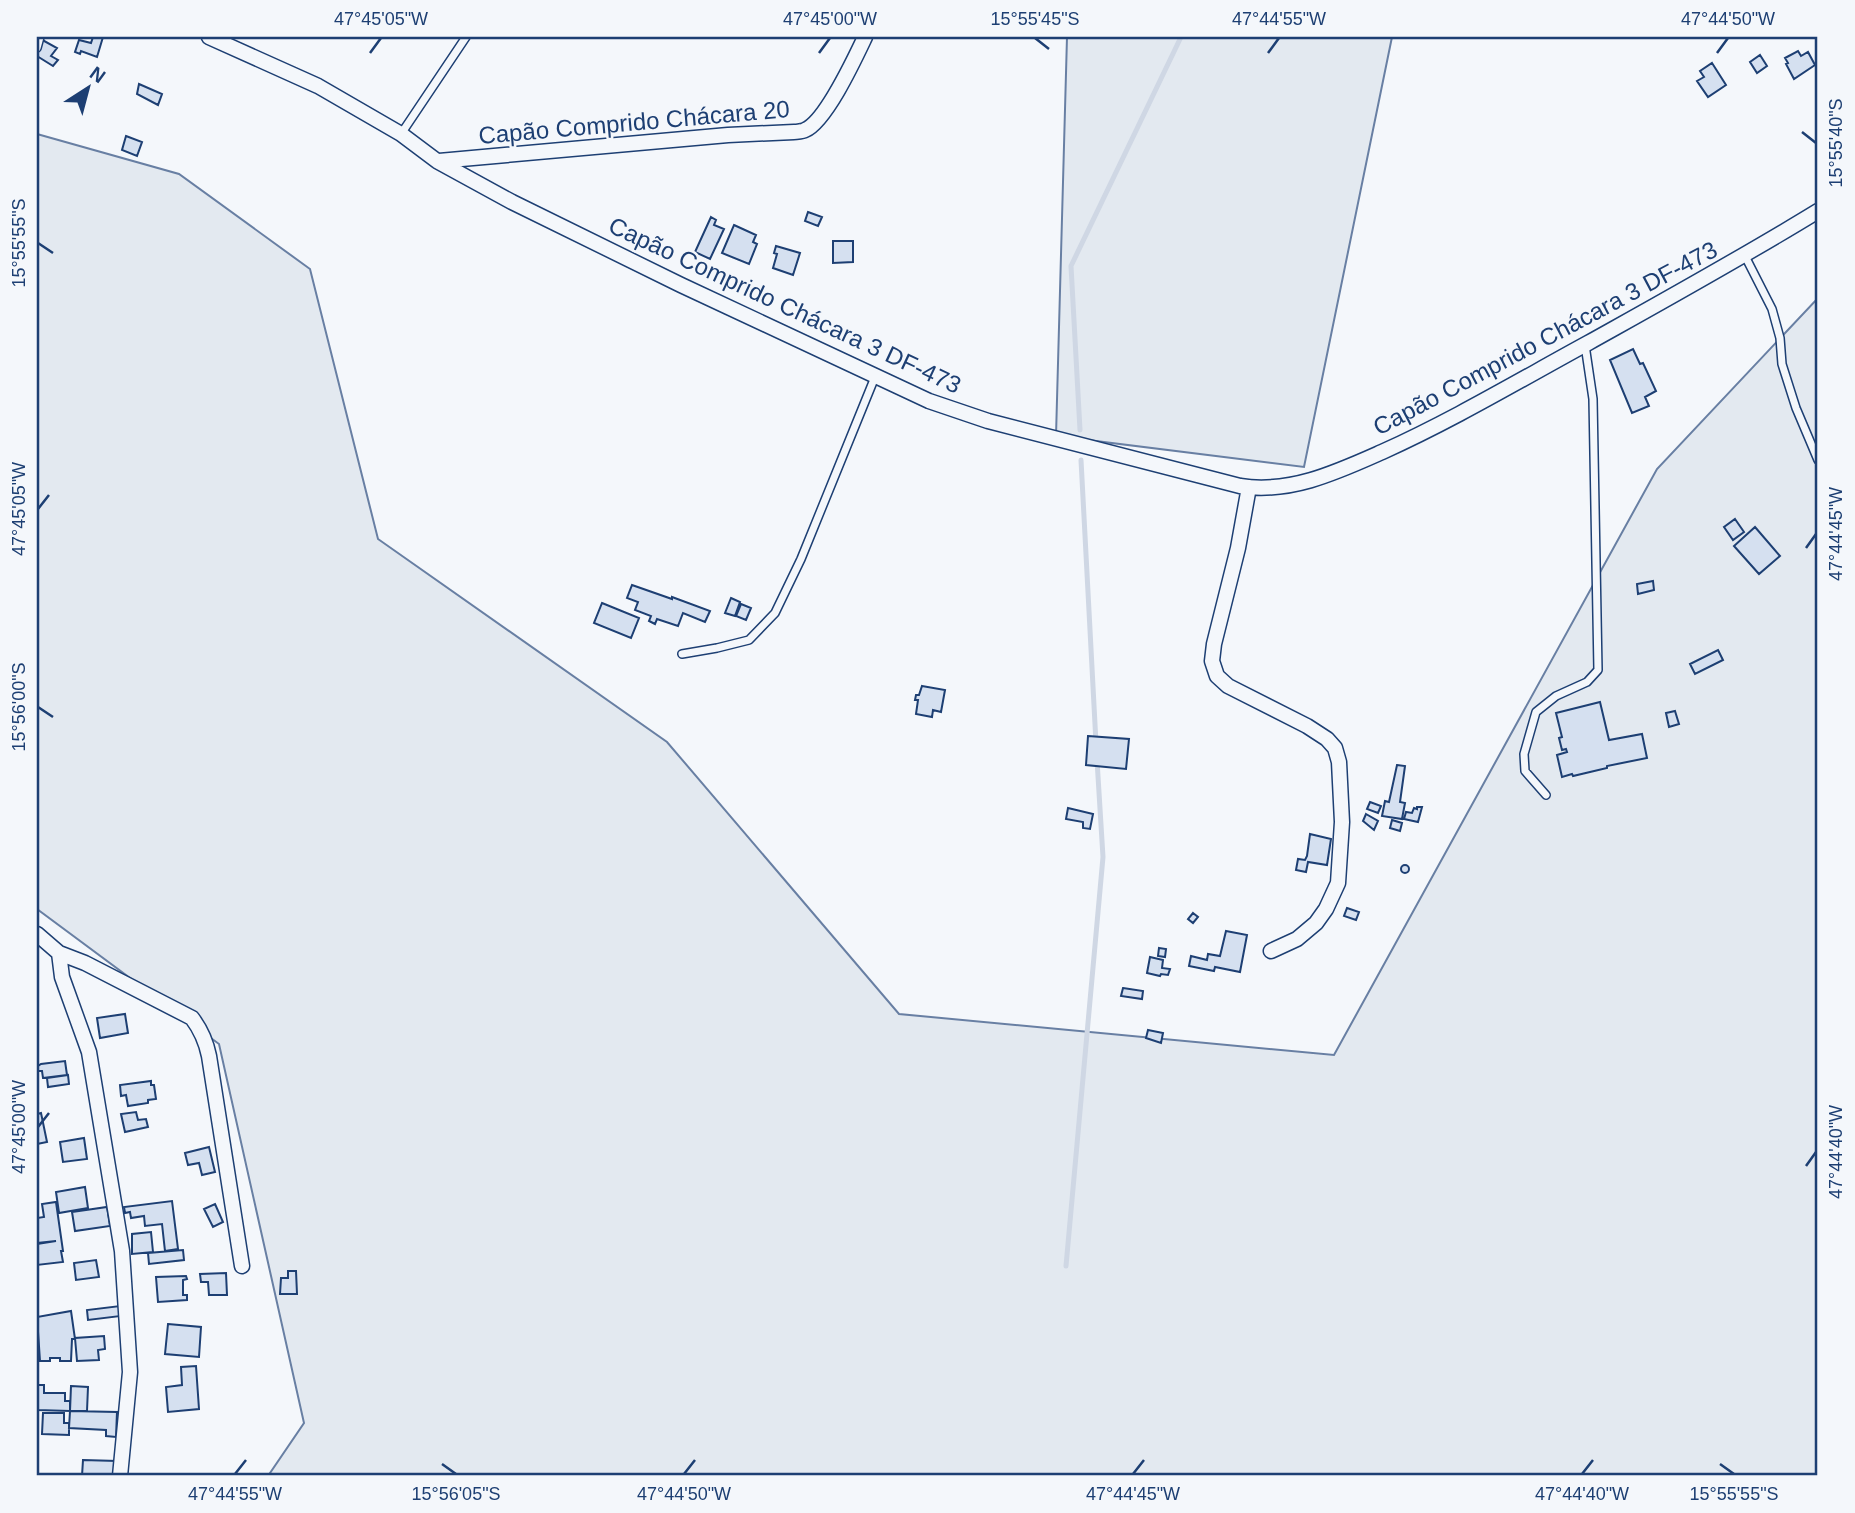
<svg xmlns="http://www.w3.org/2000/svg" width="1855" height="1513" font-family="Helvetica,sans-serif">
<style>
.green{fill:#e3e9f0;stroke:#687fa3;stroke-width:2}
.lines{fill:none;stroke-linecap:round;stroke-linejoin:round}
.stream{stroke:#cfd7e4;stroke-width:5}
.building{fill:#d5e0f0;stroke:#1d3f73;stroke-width:2}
.service-casing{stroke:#1d3f73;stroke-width:10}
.minor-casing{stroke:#1d3f73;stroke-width:17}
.service{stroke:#f4f7fb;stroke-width:7}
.minor{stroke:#f4f7fb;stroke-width:14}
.ticks{fill:none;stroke:#1d3f73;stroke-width:2.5}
.labels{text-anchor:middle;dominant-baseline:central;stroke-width:5;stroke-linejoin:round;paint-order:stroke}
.street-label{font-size:24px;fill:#1d3f73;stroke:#f4f7fb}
.neatline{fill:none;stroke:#1d3f73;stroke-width:2.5}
.ticks-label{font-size:18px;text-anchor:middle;fill:#1d3f73}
</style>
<rect width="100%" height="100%" fill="#f4f7fb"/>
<path class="green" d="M1067 37H1392L1304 467 1056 436Z
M37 134 179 174 310 269 378 539 667 742 899 1014 1334 1055 1657 469 1818 298V1476H268L304 1423 219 1044 37 909Z"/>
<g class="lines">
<path class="stream" d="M1080 430 1071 266 1181 37
M1081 460 1096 743
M1066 1266 1103 857 1097 760"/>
</g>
<path class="building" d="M37 37 57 48 51 56 58 60 53 66 37 56Z
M93 37H103L97 57 81 51 80 54 75 52 79 40 91 43Z
M1798 51 1801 56 1808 52 1815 65 1794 79 1786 64 1788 63 1785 58Z
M1760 55 1767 66 1757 73 1750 62Z
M1712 63 1726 85 1708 97 1697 81 1704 77 1700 71Z
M139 84 162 94 158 105 137 94Z
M126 136 142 142 137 156 122 150Z
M808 212 822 217 818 226 805 221Z
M711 217 716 220 714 225 724 229 710 259 695 252Z
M734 225 756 235 753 242 757 244 749 264 722 253Z
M833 241H853V262L833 263Z
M776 246 800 253 793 275 773 268 777 254 774 253Z
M1633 349 1640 364 1643 363 1656 391 1645 397 1649 406 1632 413 1610 360Z
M1735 519 1744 532 1733 540 1724 527Z
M1755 527 1780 556 1759 574 1734 546Z
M1653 581 1654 590 1638 594 1637 584Z
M632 585 672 599V597L710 611 705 622 683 613 678 626 657 619 655 624 649 621 651 616 635 610 638 602 627 598Z
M731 598 740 602 735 616 725 613Z
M602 603 639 618 631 638 594 623Z
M741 604 751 608 746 620 736 616Z
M1718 650 1723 660 1695 674 1690 664Z
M922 686 945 690 941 712 933 710 932 717 916 714 918 700H915L916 695H919Z
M1600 702 1609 740 1642 734 1647 758 1607 766V768L1573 776 1572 774 1562 777 1557 755 1567 752 1566 749 1562 750 1559 738 1562 737 1556 713Z
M1675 711 1679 724 1669 727 1666 713Z
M1088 736 1129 739 1126 769 1086 765Z
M1397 765 1405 766 1400 802 1405 803 1402 819 1382 816 1385 801 1389 802Z
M1370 802 1381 806 1378 813 1367 809Z
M1417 807H1422L1418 822 1404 819 1406 812 1412 813 1414 808 1417 809Z
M1068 808 1093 814 1090 829 1083 828V822L1066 819Z
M1366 814 1378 821 1374 830 1363 821Z
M1392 820 1402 823 1400 831 1390 828Z
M1310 834 1331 839 1327 865 1308 862 1306 872 1296 870 1298 859 1305 860 1307 856Z
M1401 869a4 4 0 1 1 8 0a4 4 0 1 1-8 0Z
M1347 908 1359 912 1356 920 1344 916Z
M1193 913 1198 917 1193 923 1188 919Z
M1226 931 1247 935 1240 972 1215 967 1214 971 1189 966 1191 956 1207 960 1208 954 1220 956Z
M1159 948 1166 949 1165 957 1158 956Z
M1150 957 1163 960 1162 968 1170 969 1168 975 1161 974 1160 976 1147 973Z
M1123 988 1143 991 1142 999 1121 996Z
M125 1014 128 1033 100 1038 97 1018Z
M1148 1030 1163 1033 1161 1043 1146 1038Z
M65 1061 67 1075 43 1078 42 1071H38V1066L41 1064Z
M68 1075 69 1084 48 1087 47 1078Z
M151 1081V1085H154L156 1099 148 1100V1103L128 1106 126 1095 121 1096 120 1085Z
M136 1112 138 1120 146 1119 148 1127 125 1132 121 1114Z
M41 1113 47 1142 37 1144V1114Z
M84 1138 87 1159 63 1162 60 1142Z
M209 1147 215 1172 202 1175 199 1163 188 1165 185 1153Z
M85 1187 88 1208 59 1213 56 1192Z
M172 1201 178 1249 165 1251 162 1224 145 1226 144 1216 131 1218 130 1212 125 1213 124 1207Z
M56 1202 63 1251H61L63 1262 37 1265V1244L56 1241 37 1243V1218L44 1217 42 1204Z
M215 1204 223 1222 213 1227 204 1209Z
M107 1207 110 1226 75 1231 72 1212Z
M151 1232 153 1252 132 1254V1234Z
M183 1250 184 1260 149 1264 148 1253Z
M96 1260 99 1277 76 1280 74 1263Z
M288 1271H296L297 1294H280L281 1278H288Z
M226 1273 227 1295H209L208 1282H201L200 1274Z
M186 1276 187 1279 183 1280V1295H187V1300L158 1302 156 1277Z
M120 1306 121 1316 88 1320 87 1310Z
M71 1311 75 1339H72L71 1361H60V1358H50V1361H40L37 1317Z
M168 1324 201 1327 199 1357 165 1354Z
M104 1336 105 1349 98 1350 99 1360 77 1361 75 1338Z
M196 1366 199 1409 168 1412 166 1387 182 1385 181 1367Z
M37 1385H44V1393H65V1401H70V1411L37 1410Z
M71 1386 88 1387 87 1411H70Z
M70 1411 117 1412 116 1437 106 1436V1430L69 1428Z
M43 1413H64V1423H69V1435L42 1434Z
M83 1460 117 1461 116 1476H82Z"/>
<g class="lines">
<defs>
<path id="service" d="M37 48 40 37
M401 134 466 37
M1745 256 1772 309 1780 338 1782 364 1796 408 1818 460
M682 654 717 648 749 640 775 613 801 559 875 377
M1546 795 1525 771 1524 754 1536 712 1556 696 1587 682 1598 670 1593 399 1585 345"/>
<path id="minor" d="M209 37 318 86 401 134 437 161 512 202 681 285 929 401 988 421 1240 486C1290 494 1337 472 1382 452 1453 420 1520 380 1588 343 1665 300 1743 257 1818 211
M439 161 728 135 794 132C796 132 804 131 805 130 826 121 855 58 865 37
M1249 487 1238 548 1214 644 1212 661 1217 676 1228 686 1307 726 1327 739 1335 748 1339 762 1342 822 1338 883 1326 909 1316 923 1297 939 1271 951
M37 934 59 953 85 963 192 1018C201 1030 206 1041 209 1056L242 1266
M59 953 62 977 89 1052 122 1251 130 1372 120 1476"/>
</defs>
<use href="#service" class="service-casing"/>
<use href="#minor" class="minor-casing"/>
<use href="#service" class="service"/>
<use href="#minor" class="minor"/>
</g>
<path class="ticks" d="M1035 38 1049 49M370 53 381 38M819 53 830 38M1268 53 1279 38M1717 53 1728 38M1802 132 1816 143M38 243 53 253M38 509 49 495M1806 548 1816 534M38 707 53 717M38 1127 49 1113M1806 1166 1816 1152M442 1464 456 1474M1720 1464 1734 1474M235 1474 246 1460M684 1474 695 1460M1133 1474 1144 1460M1582 1474 1593 1460"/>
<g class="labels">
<g class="street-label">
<text transform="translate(634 122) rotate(-5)">Capão Comprido Chácara 20</text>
<text transform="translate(785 305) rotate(25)">Capão Comprido Chácara 3 DF-473</text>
<text transform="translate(1545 338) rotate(-28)">Capão Comprido Chácara 3 DF-473</text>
</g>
</g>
<rect width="1855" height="1513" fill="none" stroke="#f4f7fb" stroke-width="77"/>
<g transform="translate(88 88) rotate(36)" stroke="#f4f7fb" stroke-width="5" paint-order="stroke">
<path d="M0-5L12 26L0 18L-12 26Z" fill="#1d3f73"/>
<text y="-10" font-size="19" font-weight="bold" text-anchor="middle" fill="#1d3f73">N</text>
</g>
<rect x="38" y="38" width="1778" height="1436" class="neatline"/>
<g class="ticks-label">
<text x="381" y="25">47°45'05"W</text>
<text x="830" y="25">47°45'00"W</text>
<text x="1035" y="25">15°55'45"S</text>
<text x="1279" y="25">47°44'55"W</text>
<text x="1728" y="25">47°44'50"W</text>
<text transform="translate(1836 143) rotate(-90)" y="6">15°55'40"S</text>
<text transform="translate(19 243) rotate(-90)" y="6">15°55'55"S</text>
<text transform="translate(19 509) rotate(-90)" y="6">47°45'05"W</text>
<text transform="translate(1836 534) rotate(-90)" y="6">47°44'45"W</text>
<text transform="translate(19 707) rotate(-90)" y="6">15°56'00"S</text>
<text transform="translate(19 1127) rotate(-90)" y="6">47°45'00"W</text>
<text transform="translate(1836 1152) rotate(-90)" y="6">47°44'40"W</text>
<text x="235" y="1500">47°44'55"W</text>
<text x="456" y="1500">15°56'05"S</text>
<text x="684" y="1500">47°44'50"W</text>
<text x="1133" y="1500">47°44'45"W</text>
<text x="1582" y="1500">47°44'40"W</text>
<text x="1734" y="1500">15°55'55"S</text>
</g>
</svg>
